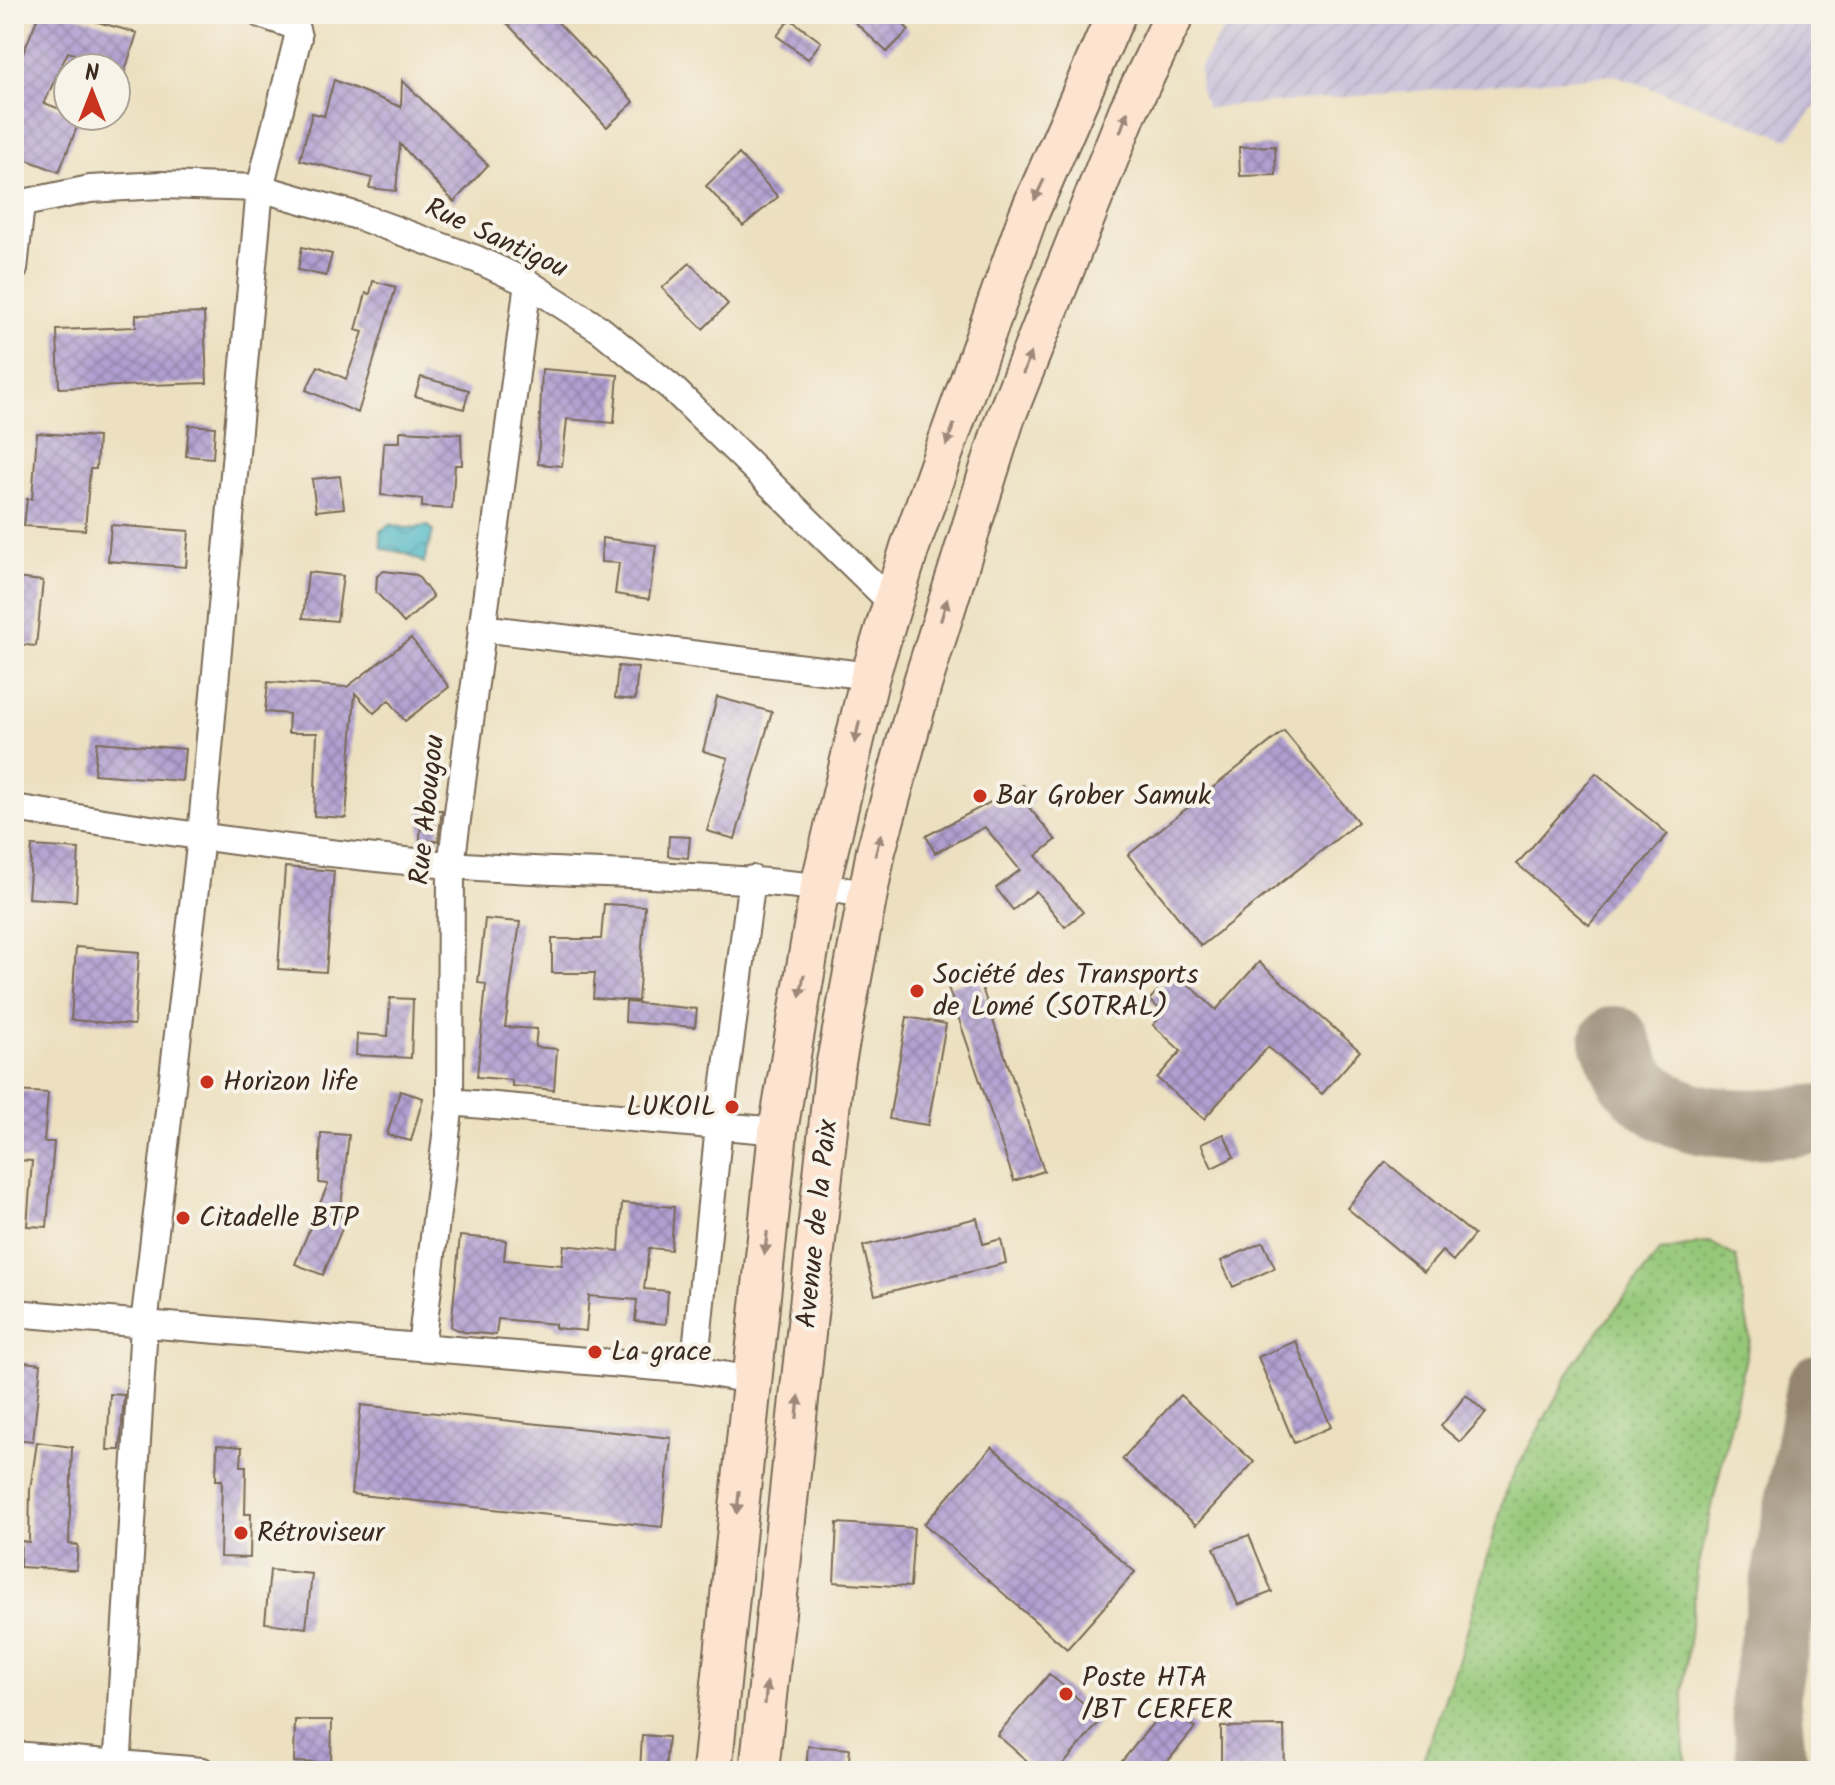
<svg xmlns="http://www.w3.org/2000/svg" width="1835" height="1785" font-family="Kalam,sans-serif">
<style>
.industrial{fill:url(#industrial-furrows)}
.grass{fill:url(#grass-dots);stroke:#68784b;stroke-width:2}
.water{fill:url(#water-waves);stroke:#427071;stroke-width:2}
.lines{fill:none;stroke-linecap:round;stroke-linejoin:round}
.taxiway{stroke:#94856f;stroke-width:70}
.building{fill:url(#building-cross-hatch)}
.street-casing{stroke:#796a57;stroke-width:30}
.secondary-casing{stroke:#796a57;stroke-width:42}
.street{stroke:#fff;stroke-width:26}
.secondary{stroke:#fde4d1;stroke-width:38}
.oneway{fill:#9c8778}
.poi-dot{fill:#c8321e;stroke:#f7f3e8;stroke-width:3}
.labels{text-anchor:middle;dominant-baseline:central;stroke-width:8;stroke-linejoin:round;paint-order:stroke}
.street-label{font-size:28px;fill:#3b2a1e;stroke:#f7f3e8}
.poi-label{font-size:28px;fill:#3b2a1e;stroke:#f7f3e8;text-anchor:start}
</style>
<defs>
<pattern id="industrial-furrows" width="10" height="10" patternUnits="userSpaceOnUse" patternTransform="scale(2)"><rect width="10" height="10" fill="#c7c0d9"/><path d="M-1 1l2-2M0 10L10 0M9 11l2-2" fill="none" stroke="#aca5ba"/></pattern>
<pattern id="grass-dots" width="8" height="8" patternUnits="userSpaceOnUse" patternTransform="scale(2)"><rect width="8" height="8" fill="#94c778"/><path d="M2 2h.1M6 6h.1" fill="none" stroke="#7aa262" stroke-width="1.8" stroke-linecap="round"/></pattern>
<pattern id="water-waves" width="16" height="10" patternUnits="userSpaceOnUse" patternTransform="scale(2)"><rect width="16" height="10" fill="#49b6c4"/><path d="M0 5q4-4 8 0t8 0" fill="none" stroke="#3e949f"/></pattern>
<pattern id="building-cross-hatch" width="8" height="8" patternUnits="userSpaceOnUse" patternTransform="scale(2)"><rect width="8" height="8" fill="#b19fd1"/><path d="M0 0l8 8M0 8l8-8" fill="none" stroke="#9182a9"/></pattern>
</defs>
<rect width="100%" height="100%" fill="#f7f3e8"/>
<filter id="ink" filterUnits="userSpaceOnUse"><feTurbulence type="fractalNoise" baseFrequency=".0125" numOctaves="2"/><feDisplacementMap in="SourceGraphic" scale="16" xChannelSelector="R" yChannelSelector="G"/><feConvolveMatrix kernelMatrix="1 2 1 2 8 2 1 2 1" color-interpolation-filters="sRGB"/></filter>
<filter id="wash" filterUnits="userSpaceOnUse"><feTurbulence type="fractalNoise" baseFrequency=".006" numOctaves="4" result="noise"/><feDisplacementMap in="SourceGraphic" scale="32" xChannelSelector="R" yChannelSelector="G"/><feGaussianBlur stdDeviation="1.8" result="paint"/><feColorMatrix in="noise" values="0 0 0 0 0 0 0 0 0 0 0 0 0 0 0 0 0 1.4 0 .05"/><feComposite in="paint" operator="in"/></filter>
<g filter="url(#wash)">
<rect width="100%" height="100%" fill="#ece0c0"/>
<path class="industrial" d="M1233 14H1821V100L1789 139 1615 75 1207 108 1200 88V67Z"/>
<path class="grass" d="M1710 1242 1736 1257 1750 1339 1697 1573 1683 1692 1684 1751 1689 1771H1419L1460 1656 1508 1485 1576 1361 1660 1251Z"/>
<path class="water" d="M390 524 406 528 429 526 433 532 424 563 405 553 382 549 380 531Z"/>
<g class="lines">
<path class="taxiway" d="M1615 1041C1621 1053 1625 1069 1634 1080 1676 1135 1761 1125 1821 1119
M1776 1771 1771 1757 1765 1693 1821 1389"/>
</g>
<g id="blocks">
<path class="building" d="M39 14H69L137 33 125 71 68 52 44 103 68 112V116L81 117 59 172 14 155V76Z
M498 14H550L634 102 607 127Z
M846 14H893L909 30 887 52Z
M790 19 821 42 808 59 777 36Z
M334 80 401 107 402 80 488 165 454 202 400 144 396 191 369 188 372 178 300 160 312 113 324 116Z
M1275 146 1276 175 1240 176 1239 147Z
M739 154 778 197 743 226 706 186Z
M302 247 332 254 326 276 298 270Z
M690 263 728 304 703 329 662 288Z
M373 281 396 287 358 413 306 390 318 366 346 379 363 332 356 330 366 293 370 294Z
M204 313 207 383 59 388 57 330 136 327V315Z
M542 369 618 375 614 423 567 419 562 466 538 464Z
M421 377 469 390 464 409 415 396Z
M189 425 215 427 213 458 186 456Z
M400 431 461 434 462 465H455L452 509 422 507V499L381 495 384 442H400Z
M37 433 98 437 96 469H90L85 530 24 526 27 499H32Z
M340 476 344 508 316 511 312 479Z
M111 525 189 531 186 567 108 561Z
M602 538 656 545 649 599 615 594 619 563 601 562Z
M384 571 417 575 433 597 404 623 376 592 377 576Z
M308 572 343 576 337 621 303 618Z
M14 578 43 581 36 646 14 644Z
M411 638 449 687 405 721 389 700 374 713 355 693 346 818 314 816 317 733H288L289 714 265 712 268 682 347 687Z
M618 666 638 668 635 700 615 698Z
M717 697 772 712 735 839 707 831 728 758 703 751Z
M1284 731 1358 822 1201 946 1128 855Z
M97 742 185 749 182 781 94 774Z
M1596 773 1668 834 1589 925 1517 864Z
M1023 785 1033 802 1027 805 1056 840 1036 856 1083 912 1065 927 1036 891 1013 910 996 888 1020 870 985 827 935 853 926 836Z
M421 810H442L438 841H420Z
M669 836 690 837 688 858 668 856Z
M32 846 79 849 76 901 28 898Z
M285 867 334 871 326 972 278 969Z
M604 904 645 906 638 1001 593 998 595 973H552V939H601Z
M485 919 520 922 505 1027 537 1029 535 1047 557 1049 554 1090 512 1086V1080L477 1077 486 984 478 983Z
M76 947 139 952 134 1025 71 1020Z
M1259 962 1360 1051 1322 1094 1268 1047 1204 1119 1157 1078 1181 1051 1153 1025 1164 1013 1149 1000 1176 972 1216 1010Z
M978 976 1044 1171 1014 1181 948 987Z
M390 998 413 999 411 1058 356 1055 357 1034 388 1036Z
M626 1002 697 1009 695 1027 625 1022Z
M907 1017 946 1024 928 1125 889 1119Z
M14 1091 48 1093 44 1142H54L47 1227 27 1226 32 1161 16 1160 14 1154Z
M400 1091 423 1098 411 1141 387 1135Z
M321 1133 349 1135 340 1216 346 1219 323 1275 295 1264 328 1184 319 1183Z
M1224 1134 1234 1157 1212 1168 1201 1144Z
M1386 1162 1474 1235 1453 1261 1442 1251 1424 1272 1347 1208Z
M622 1203 674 1207 671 1250 649 1248 644 1289 668 1291 666 1324 635 1321 637 1300 589 1296 586 1331 555 1328V1324L498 1319 496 1335 464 1332 451 1327 460 1236 506 1240 504 1260 562 1265 564 1245 619 1251Z
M977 1218 983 1244 1001 1239 1006 1263 875 1295 863 1246Z
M1263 1242 1275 1268 1233 1287 1221 1261Z
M1296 1341 1331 1427 1294 1443 1258 1357Z
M14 1361 41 1364 33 1441 14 1439Z
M110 1394 124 1395 120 1450H107Z
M1180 1395 1254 1462 1196 1525 1122 1459Z
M1466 1395 1486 1413 1460 1442 1441 1426Z
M361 1405 671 1438 662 1527 351 1494Z
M37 1442 72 1447 69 1544 78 1545 76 1570 20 1567 21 1541 29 1542 30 1490Z
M217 1445 242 1447 241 1466H246L245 1514H251L250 1558 220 1557 222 1480H216Z
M992 1447 1135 1572 1067 1649 924 1524Z
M837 1523 914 1528 910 1587 834 1582Z
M1249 1535 1272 1592 1238 1605 1214 1548Z
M270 1570 312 1574 306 1628 265 1623Z
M1049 1674 1102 1719 1058 1771H1039L997 1735Z
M1167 1706 1195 1728 1160 1771H1114Z
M295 1720H332L331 1763 294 1762Z
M1284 1726 1285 1771H1221V1727Z
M642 1735 668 1737 665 1771H640Z
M808 1746 850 1749 848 1771H806Z"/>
</g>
</g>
<g filter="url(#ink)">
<use href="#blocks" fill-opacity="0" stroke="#796a57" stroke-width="2"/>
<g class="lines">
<defs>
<path id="street" d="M14 205 90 189 161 185 260 188 358 216 476 259 528 283 601 330 673 389 892 603
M14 269 21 204
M481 628 870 676
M14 808C159 831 305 853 451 865 590 876 729 872 867 894
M450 1102 778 1131
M14 1313 694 1370 751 1380
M421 1347 450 1102 451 865 528 283
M694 1370 719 1126 752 879
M14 1755 202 1771
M117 1771 144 1325 201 837 260 188 298 37 295 26 260 14"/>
<path id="secondary" d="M712 1771 778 1131 820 886 870 676 910 547 1028 216 1116 14
M759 1771 834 1073 876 851 922 685 1005 419 1128 111 1175 14"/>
</defs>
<use href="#street" class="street-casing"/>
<use href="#secondary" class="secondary-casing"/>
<use href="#street" class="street"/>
<use href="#secondary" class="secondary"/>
</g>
<defs><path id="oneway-solid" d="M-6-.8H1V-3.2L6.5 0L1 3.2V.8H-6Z" transform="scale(2)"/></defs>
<g class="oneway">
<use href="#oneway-solid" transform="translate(1124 122) rotate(-70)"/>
<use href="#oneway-solid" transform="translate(1039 190) rotate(115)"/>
<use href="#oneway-solid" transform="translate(1027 363) rotate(-69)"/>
<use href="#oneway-solid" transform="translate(950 435) rotate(110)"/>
<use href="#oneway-solid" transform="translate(944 610) rotate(-73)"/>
<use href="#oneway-solid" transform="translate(857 732) rotate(103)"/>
<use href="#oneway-solid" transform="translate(878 845) rotate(-76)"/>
<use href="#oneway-solid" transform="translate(802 986) rotate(100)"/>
<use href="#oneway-solid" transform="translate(766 1243) rotate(96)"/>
<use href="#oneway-solid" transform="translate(798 1407) rotate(-84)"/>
<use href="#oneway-solid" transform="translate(738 1502) rotate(96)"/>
<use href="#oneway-solid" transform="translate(766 1693) rotate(-85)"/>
</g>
</g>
<g class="poi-dot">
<circle cx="980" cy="796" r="8"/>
<circle cx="917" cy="991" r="8"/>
<circle cx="207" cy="1082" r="8"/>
<circle cx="732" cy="1107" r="8"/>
<circle cx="183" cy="1218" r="8"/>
<circle cx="595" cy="1352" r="8"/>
<circle cx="241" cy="1533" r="8"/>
<circle cx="1066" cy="1694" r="8"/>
</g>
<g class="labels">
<g class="street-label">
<text transform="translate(496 239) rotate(25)">Rue Santigou</text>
<text transform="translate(428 810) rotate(-84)">Rue Abougou</text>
<text transform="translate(818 1224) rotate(-84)">Avenue de la Paix</text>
</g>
<g class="poi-label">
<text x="996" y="796">Bar Grober Samuk</text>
<text x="933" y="975">Société des Transports<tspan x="933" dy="32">de Lomé (SOTRAL)</tspan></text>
<text x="223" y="1082">Horizon life</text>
<text x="716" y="1107" text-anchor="end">LUKOIL</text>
<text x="199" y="1218">Citadelle BTP</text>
<text x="611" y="1352">La grace</text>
<text x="257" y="1533">Rétroviseur</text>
<text x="1082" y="1678">Poste HTA<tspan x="1082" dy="32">/BT CERFER</tspan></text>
</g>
</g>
<rect width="1835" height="1785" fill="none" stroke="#f7f3e8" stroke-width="48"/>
<g transform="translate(92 92)"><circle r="38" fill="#f7f3e8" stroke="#aca397" stroke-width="2"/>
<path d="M0-6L14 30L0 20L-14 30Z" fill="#c8321e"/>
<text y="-12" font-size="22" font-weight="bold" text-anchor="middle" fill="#3b2a1e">N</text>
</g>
</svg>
